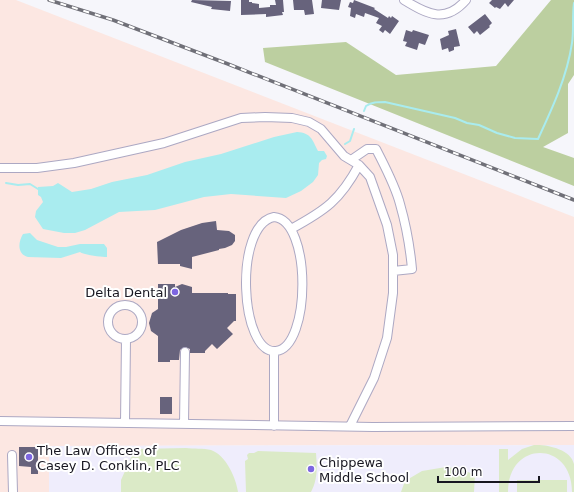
<svg xmlns="http://www.w3.org/2000/svg" width="574" height="492" font-family="'DejaVu Sans',sans-serif">
<style>
.commercial{fill:#fce7e2}
.built{fill:#efedfc}
.green{fill:#dbeac7}
.forest{fill:#bccfa0}
.water{fill:#a9ecef}
.lines{fill:none;stroke-linecap:round;stroke-linejoin:round}
.stream{stroke:#a9ecef;stroke-width:2}
.building{fill:#67637c}
.minor-casing{stroke:#aca8c3;stroke-width:10}
.minor{stroke:#fff;stroke-width:8}
.rail-casing{stroke:#707078;stroke-width:3.5}
.rail{stroke:#fff;stroke-width:2;stroke-dasharray:6;stroke-linecap:butt}
.poi-dot{fill:#7d66e1;stroke:#fff;stroke-width:1.5}
.labels{text-anchor:middle;dominant-baseline:central;stroke-width:4;stroke-linejoin:round;paint-order:stroke}
.poi-label{font-size:13px;fill:#171620;stroke:#fff;text-anchor:start}
</style>
<rect width="100%" height="100%" fill="#f6f6fb"/>
<path class="commercial" d="M0 0H16L574 217V445L49 446V492H0Z"/>
<path class="built" d="M574 445V492H49V446Z"/>
<path class="green" d="M534 445C546 444 571 449 574 464 574 472 574 483 574 492H572C572 440 508 440 508 492H499V449H508V460L522 449Z
M186 448C193 449 204 448 211 450 226 455 236 478 238 492H121V480L135 449Z
M258 451 316 453C317 466 318 479 311 492H246L245 461 248 459 247 455 249 453H254Z
M446 467 461 469 475 475 474 492H401L405 481 422 471Z
M517 480H567V492H517Z"/>
<path class="forest" d="M551 0H574V75L568 84V133L543 147 574 158V186L265 62 263 48 346 42 396 75 496 66Z"/>
<path class="water" d="M297 132C311 133 312 139 318 151H324L327 156 326 159 322 160 319 163 318 175 313 182 301 191 286 198 231 194 204 197 155 210 119 212 85 230 75 233H64L43 229 35 217 36 211 43 202 41 197 38 195V187L53 186 58 183 72 192 91 189 112 182 147 175 185 162 221 154 274 137Z
M30 233 37 240 58 247H66L80 244H104L107 248V257C101 257 84 255 80 252L61 258 28 257C17 254 18 242 23 234Z"/>
<g class="lines">
<path class="stream" d="M364 111 366 106C372 102 377 102 385 102L455 118 467 123 479 125 497 133 515 138 538 139C552 109 567 77 572 43 574 30 572 17 574 3
M345 144 350 141 354 129
M6 183 18 185 30 184 38 189"/>
</g>
<path class="building" d="M192 0 231 1 230 11 211 9 212 7 191 2Z
M241 0H249V2H252V3L259 4V8L270 7V5H276L275 0H283L284 12H282L283 15 266 17V14L241 15Z
M293 0H312L314 14 305 15 304 10H294Z
M322 0H341L339 10 321 8Z
M354 0 375 8 374 9 388 18 389 16 391 18 392 16 399 21 390 34 385 30 383 33 379 30 382 26 376 23 379 18 365 13 364 17 356 14 355 18 350 16 351 8 348 7 350 2 353 3Z
M492 0H514L508 7 505 3 500 9 496 7 495 8 489 3Z
M485 14 492 23 489 26 490 27 480 35 477 31 474 34 468 27Z
M456 29 460 46 454 47V50L449 52 448 48 442 50 440 39 449 35 448 31Z
M406 30 412 32 413 30 429 35 425 45 419 43 417 50 405 46 407 42 403 41Z
M216 221 217 230 229 231 235 235V241L232 245 225 248 219 249V250L192 257V269L180 266V264H158L157 242 181 230 202 223Z
M158 284H175V287L182 284 192 287V293H228V294H236V321H234L227 328 233 334 217 349 212 344 205 351V353H190V349L185 347 180 350 179 360H170V362H158V336L151 331 149 323 152 313 158 309Z
M160 397H172V414H160Z
M19 447H38V474H31V467L19 466Z"/>
<g class="lines">
<defs>
<path id="minor" d="M404 0C427 14 445 24 466 0
M351 160 367 149H376C385 167 395 185 400 204 406 225 410 247 412 269L393 271
M0 168H37L74 163 164 143 241 118 265 117 292 118 309 122 321 129 344 156 359 165 370 177 387 225 393 255V293L387 338 374 378 350 426
M274 217C312 220 311 347 276 351 240 355 233 225 274 217Z
M291 229C326 210 340 200 359 165
M108 322a17 17 0 1 1 34 0a17 17 0 1 1-34 0Z
M274 351V426
M0 421 373 427 574 426
M125 423 126 339
M184 424 185 352
M12 455 13 492"/>
</defs>
<use href="#minor" class="minor-casing"/>
<use href="#minor" class="minor"/>
<defs>
<path id="rail" d="M49 0 113 20 228 64 574 200"/>
</defs>
<use href="#rail" class="rail-casing"/>
<use href="#rail" class="rail"/>
</g>
<g class="poi-dot">
<circle cx="175" cy="292" r="4"/>
<circle cx="29" cy="457" r="4"/>
<circle cx="311" cy="469" r="4"/>
</g>
<g class="labels">
<g class="poi-label">
<text x="167" y="292" text-anchor="end">Delta Dental</text>
<text x="37" y="450">The Law Offices of<tspan x="37" dy="15">Casey D. Conklin, PLC</tspan></text>
<text x="319" y="462">Chippewa<tspan x="319" dy="15">Middle School</tspan></text>
</g>
</g>
<path d="M438 476v6h101v-6" fill="none" stroke="#171620" stroke-width="2"/>
<text x="444" y="476" font-size="12" fill="#171620" stroke="#ffffff" stroke-width="3" paint-order="stroke">100 m</text>
</svg>
